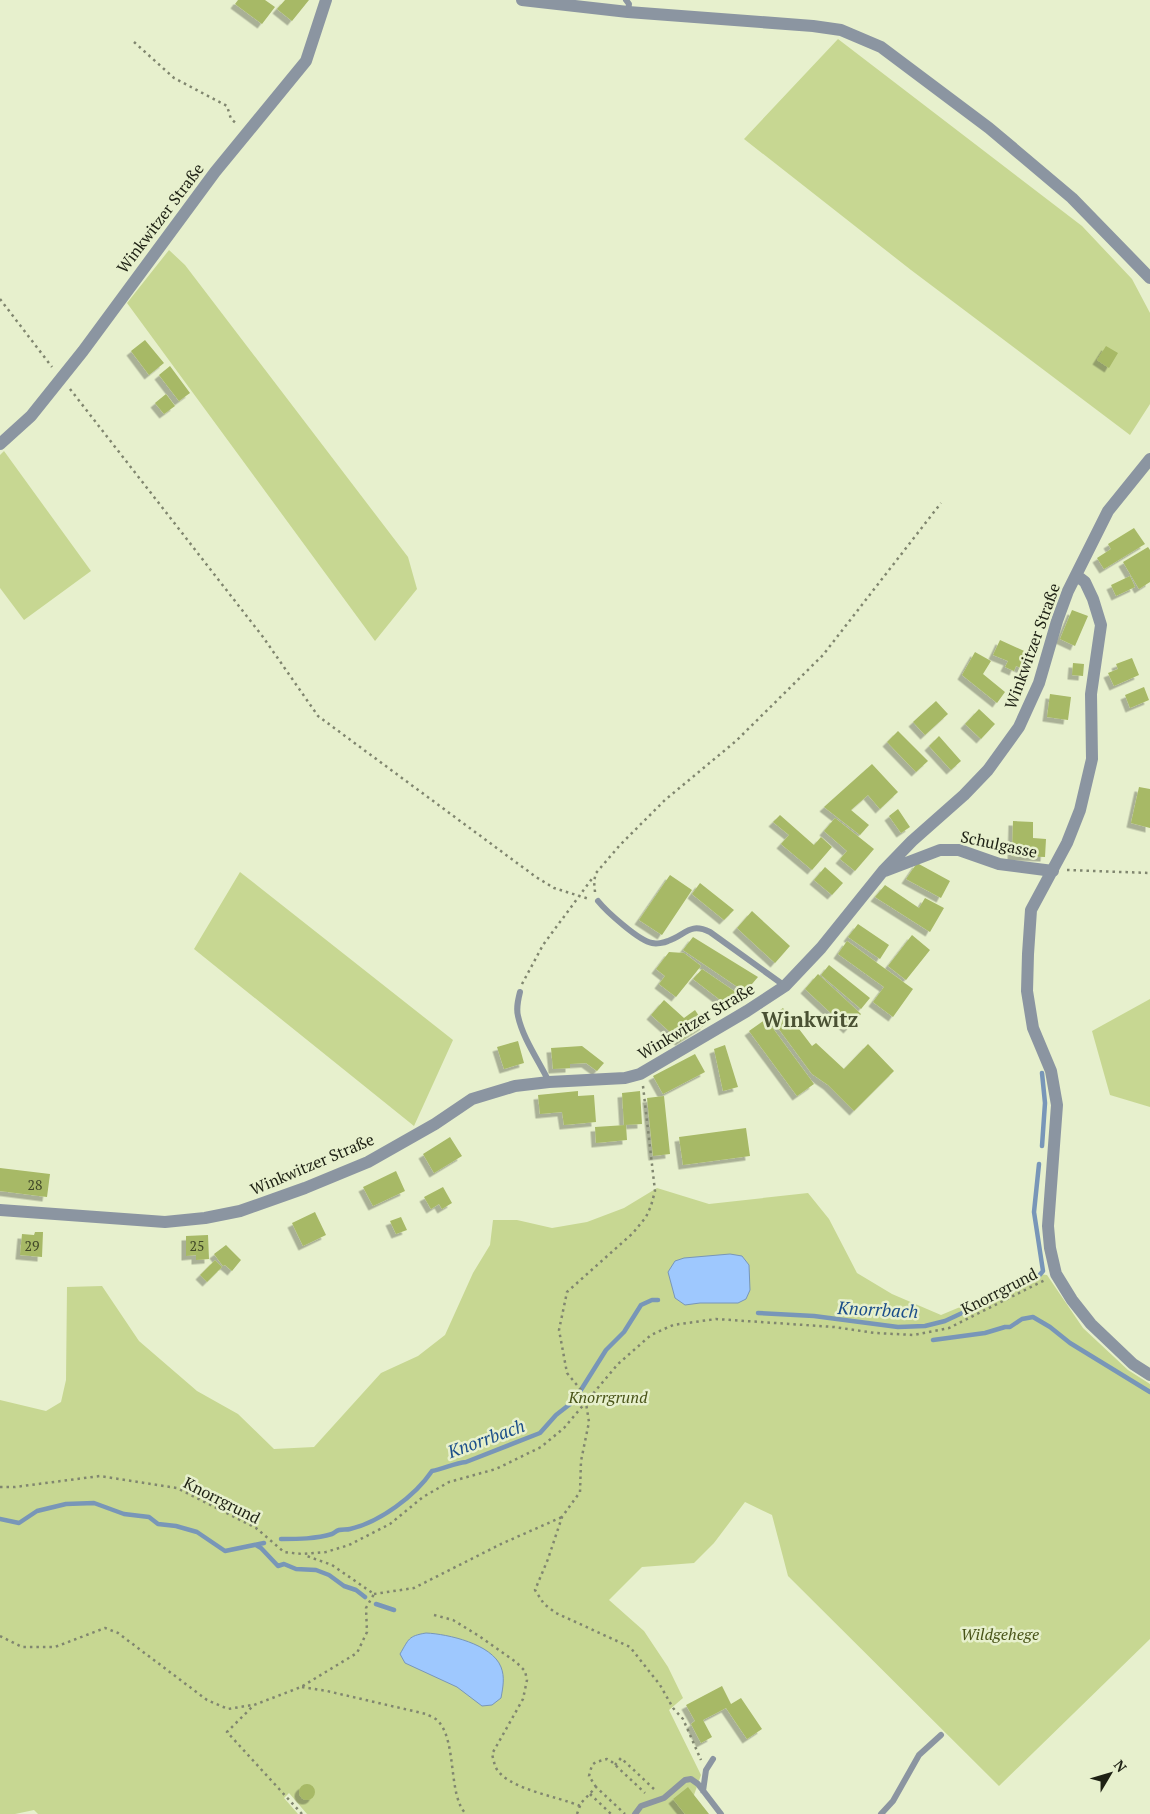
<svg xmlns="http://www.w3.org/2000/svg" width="1150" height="1814" font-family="'PT Serif',serif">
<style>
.green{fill:#c7d792}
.water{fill:#9ec8fe;stroke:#7896b8}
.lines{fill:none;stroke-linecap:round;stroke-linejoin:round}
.stream{stroke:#7896b8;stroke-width:4.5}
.building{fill:#a7b966;filter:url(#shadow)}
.path{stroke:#80866f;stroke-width:2.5;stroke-dasharray:2.5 4;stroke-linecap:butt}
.lane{stroke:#8b95a1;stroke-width:6}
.street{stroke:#8b95a1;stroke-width:12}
.labels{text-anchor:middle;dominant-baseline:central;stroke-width:5;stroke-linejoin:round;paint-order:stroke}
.number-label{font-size:14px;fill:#404728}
.street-label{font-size:16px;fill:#1e2114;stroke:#e7f0cd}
.park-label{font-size:16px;font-style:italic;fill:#495418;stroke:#e7f0cd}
.water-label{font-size:18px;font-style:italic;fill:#1b4e89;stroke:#e7f0cd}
.district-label{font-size:21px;font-weight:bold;fill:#4a5133;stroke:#e7f0cd}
</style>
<defs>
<filter id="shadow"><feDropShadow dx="-4.5" dy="4.5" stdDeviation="0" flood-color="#0004"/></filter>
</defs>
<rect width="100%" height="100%" fill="#e7f0cd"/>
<path class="green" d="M838 39 1082 226 1132 279 1150 313V404L1130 435 911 270 744 139Z
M169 250 185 265 408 557 417 589 375 641 127 303Z
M4 451 91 571 24 620 0 588V455Z
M240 872 453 1040 414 1126 194 949Z
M1150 999V1107L1110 1095 1092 1031Z
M657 1188 709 1204 808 1193 829 1219 857 1273 892 1294 941 1315 1039 1274 1047 1275 1083 1328 1128 1370 1150 1384V1639L999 1786 788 1576 772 1515 745 1502 714 1543 694 1563 642 1567 609 1600 644 1631 668 1667 683 1698 669 1710 701 1775 694 1795 673 1799 685 1814H307L289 1793 284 1798 298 1814H38L34 1810 15 1814H0V1400L46 1411 61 1402 66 1380 67 1287 102 1286 139 1341 197 1391 238 1414 274 1449 314 1447 381 1373 418 1356 445 1335 473 1273 490 1245 493 1220H517L552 1228 587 1222 624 1208Z"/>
<path class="water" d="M730 1254 742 1256 749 1265 750 1290 746 1299 738 1303H700L685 1305 675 1298 668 1272 675 1261 684 1258Z
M426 1633C448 1634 492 1644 501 1667 505 1677 503 1687 501 1698L492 1705 482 1706 457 1687 405 1663 400 1654C409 1639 408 1636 426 1633Z"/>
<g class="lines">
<path class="stream" d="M1042 1073 1045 1103 1042 1146
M758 1313 814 1316 898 1327 925 1326 945 1321 1037 1278 1043 1271 1034 1212 1039 1164
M933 1340 985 1333 1005 1327H1010L1022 1319 1033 1317 1050 1327 1070 1343 1150 1392
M0 1519 19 1523 37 1511 66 1504 94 1503 124 1514 149 1517 158 1524 176 1526 197 1532 225 1551 264 1543
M281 1539C298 1539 316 1539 332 1534 334 1533 336 1531 339 1530 342 1529 347 1530 350 1529 380 1522 415 1496 432 1471 444 1469 454 1463 466 1462L540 1433 556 1415 574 1401 606 1350 624 1332 641 1305 652 1300H658
M256 1545 261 1548 278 1566 284 1564 296 1569 316 1570 329 1575 344 1586 356 1590 365 1597
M376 1604 394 1610"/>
</g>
<path class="building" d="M238 0H265L275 7 262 24 235 4Z
M285 0H309L292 21 277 9Z
M145 340 164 363 149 375 131 351Z
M1106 346 1118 353 1109 368 1097 360Z
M170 366 190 393 179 401 159 375Z
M166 394 175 406 164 414 155 403Z
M1134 528 1145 544 1104 569 1097 558 1111 549 1108 544Z
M1148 547 1150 550V582L1139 589 1123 562Z
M1130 576 1135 587 1116 596 1111 585Z
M1072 610 1088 616 1075 646 1060 639Z
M1000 640 1033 655 1026 670 1016 666 1014 671 1005 667 1008 661 993 655Z
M975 652 991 661 983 674 1005 692 997 703 962 675Z
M1132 658 1139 675 1114 686 1108 673 1118 669 1116 664Z
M1073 663 1084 664 1083 676 1072 675Z
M1144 687 1149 700 1130 708 1125 695Z
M1050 694 1071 697 1068 720 1047 717Z
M936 701 948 714 925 735 913 722Z
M979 709 995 724 981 739 965 724Z
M898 731 928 761 916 772 887 742Z
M939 736 961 761 951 770 929 746Z
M872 764 898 792 880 809 868 795 851 810 869 825 860 835 824 807Z
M1139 787 1150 789V828L1131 823Z
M898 809 910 827 901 833 889 816Z
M780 815 814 845 821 837 832 847 812 870 781 844 789 835 773 822Z
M835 818 874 849 855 871 840 859 847 851 824 831Z
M1013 821 1033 822V838L1046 839 1045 857 1012 856Z
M917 863 950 881 941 898 906 879Z
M825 867 843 883 832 895 814 880Z
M670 875 692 890 662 935 639 920Z
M700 883 734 910 724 920 692 894Z
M885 885 919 908 925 898 944 908 930 932 875 897Z
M752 911 790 946 775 963 737 928Z
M858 924 889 945 880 959 848 937Z
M912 935 930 950 906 980 888 966Z
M693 937 758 977 745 992 683 950Z
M847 941 913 989 893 1017 873 1002 884 987 838 954Z
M669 952 684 953 701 966 676 997 659 984 665 976 656 969Z
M829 965 870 998 861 1009 821 975Z
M702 969 737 993 728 1006 693 979Z
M818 974 861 1014 848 1029 805 989Z
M664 1000 684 1018 695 1010 705 1025 680 1041 651 1015Z
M783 1008 812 1046 816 1043 844 1069 868 1044 894 1071 854 1111 828 1085 812 1074 770 1017Z
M766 1019 814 1084 797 1096 749 1031Z
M518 1041 524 1063 504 1069 497 1047Z
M725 1045 738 1087 723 1091 714 1049Z
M582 1046 604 1063 597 1071 586 1063 570 1064V1068L553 1069 551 1048Z
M695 1054 705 1072 663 1094 653 1076Z
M578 1091V1096L594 1095 596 1122 564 1125 562 1112 540 1114 538 1095Z
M640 1091 642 1124 624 1125 622 1093Z
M664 1096 670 1154 653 1156 647 1098Z
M626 1125 627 1140 596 1143 595 1127Z
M746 1128 750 1156 683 1165 679 1137Z
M450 1137 462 1156 434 1173 423 1154Z
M0 1168 50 1174 47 1197 0 1191Z
M396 1171 405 1191 373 1206 363 1187Z
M443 1187 452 1203 442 1209 439 1204 431 1209 424 1197Z
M315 1212 326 1235 303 1246 292 1223Z
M401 1217 407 1230 396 1234 390 1221Z
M35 1232H43L42 1257 20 1255 22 1234 34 1235Z
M208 1235 209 1259 196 1260V1255L186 1256V1236Z
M226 1245 241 1260 232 1271 225 1265 223 1266 214 1254Z
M215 1260 222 1267 207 1282 200 1275Z
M722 1686 731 1704 741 1698 762 1729 747 1739 726 1708 703 1720 712 1737 701 1743 691 1724 695 1721 686 1705Z
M299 1792a8 8 0 1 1 16 0a8 8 0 1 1-16 0Z
M688 1787 694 1795 709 1814H685L673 1799Z"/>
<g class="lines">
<path class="path" d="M134 42 174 78 227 106 231 119 237 124
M0 299 52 367
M70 389 263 637 318 716 536 877 554 888 589 899
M1067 870 1150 873
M595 892 594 881 596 873 620 845 665 800 736 741 823 655 941 503
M522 984 543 945 594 876
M643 1086 655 1191 651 1206 646 1217 633 1233 567 1292 559 1330 567 1373 581 1390 586 1403 589 1422 581 1461 580 1492 562 1517 548 1559 535 1590 544 1604 556 1613 630 1647 660 1685 673 1708 683 1719 701 1760
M0 1487H15L100 1476 177 1488 256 1528 284 1552 302 1554 326 1552 349 1545 390 1524 423 1497 449 1482 496 1469 541 1447 564 1428 618 1364 651 1335 673 1325 716 1319 834 1327 875 1333 914 1335 949 1328 1045 1280
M374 1594 414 1588 501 1544 562 1517
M434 1615 453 1620 479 1636 516 1662 525 1671 527 1680 523 1699 492 1754C493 1758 494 1762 495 1766 505 1789 557 1796 580 1806
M0 1636 22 1647H55L105 1628 118 1633 207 1700 228 1709 252 1705
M302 1687 327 1691 426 1714C430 1716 436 1718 439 1722 457 1743 448 1796 466 1814
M615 1765 621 1758 655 1790
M596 1787 589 1776 592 1765 596 1762 607 1759 612 1762 645 1793
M590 1794 611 1814
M302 1814 227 1732 254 1705 301 1687 357 1653 367 1632 366 1608 374 1594 332 1565 304 1555
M577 1814 581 1803 596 1787 625 1814"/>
<path class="lane" d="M626 0 629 4 628 12
M598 901C606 911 639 941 652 943 656 944 664 943 668 941 686 935 689 922 710 932L785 986
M520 992C518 1000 516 1008 518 1016 523 1039 539 1061 549 1082
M703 1791 706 1770 713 1759
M635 1814 641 1806 664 1798 685 1780 691 1779 698 1784 721 1814
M881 1814 893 1801 919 1755 941 1735"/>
<path class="street" d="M522 0 628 12 813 26 841 30 881 47 989 128 1072 198 1150 278
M0 444 31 416 83 351 215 172 306 61 326 0
M1076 575 1085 582 1093 599 1101 625 1091 694 1092 759 1080 810 1067 843 1031 910 1028 954 1027 991 1033 1028 1051 1071 1057 1105 1048 1226 1050 1248 1056 1274 1072 1300 1091 1324 1133 1364 1150 1375
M885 871 940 850H959L999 864 1053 871
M0 1210 165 1222 205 1218 240 1211 305 1188 368 1162 435 1124 472 1099 515 1086 549 1082 625 1078 640 1074 747 1011 785 986 821 948 883 871 912 841 964 795 988 770 1019 727 1039 683 1057 621 1068 591 1108 511 1150 459"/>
</g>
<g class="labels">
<g class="number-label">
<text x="35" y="1184">28</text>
<text x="32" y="1245">29</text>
<text x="197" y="1245">25</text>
</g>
<g class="street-label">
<text transform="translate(160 218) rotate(-53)">Winkwitzer Straße</text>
<text transform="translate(1032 646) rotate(-70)">Winkwitzer Straße</text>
<text transform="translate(999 844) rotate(12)">Schulgasse</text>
<text transform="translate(696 1021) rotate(-31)">Winkwitzer Straße</text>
<text transform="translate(312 1164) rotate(-23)">Winkwitzer Straße</text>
<text transform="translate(999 1291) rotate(-27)">Knorrgrund</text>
<text transform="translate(222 1500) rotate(27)">Knorrgrund</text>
</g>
<g class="park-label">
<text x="608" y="1397">Knorrgrund</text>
<text x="1000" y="1634">Wildgehege</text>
</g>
<g class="water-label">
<text transform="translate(878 1309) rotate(3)">Knorrbach</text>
<text transform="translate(486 1438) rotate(-20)">Knorrbach</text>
</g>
<g class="district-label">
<text x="810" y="1019">Winkwitz</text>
</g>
</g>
<g transform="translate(1110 1774) rotate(52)" stroke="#e7f0cd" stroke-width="4" paint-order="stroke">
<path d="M0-4L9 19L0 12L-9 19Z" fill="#1e2114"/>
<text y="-8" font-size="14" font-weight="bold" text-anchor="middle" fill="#1e2114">N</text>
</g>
</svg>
